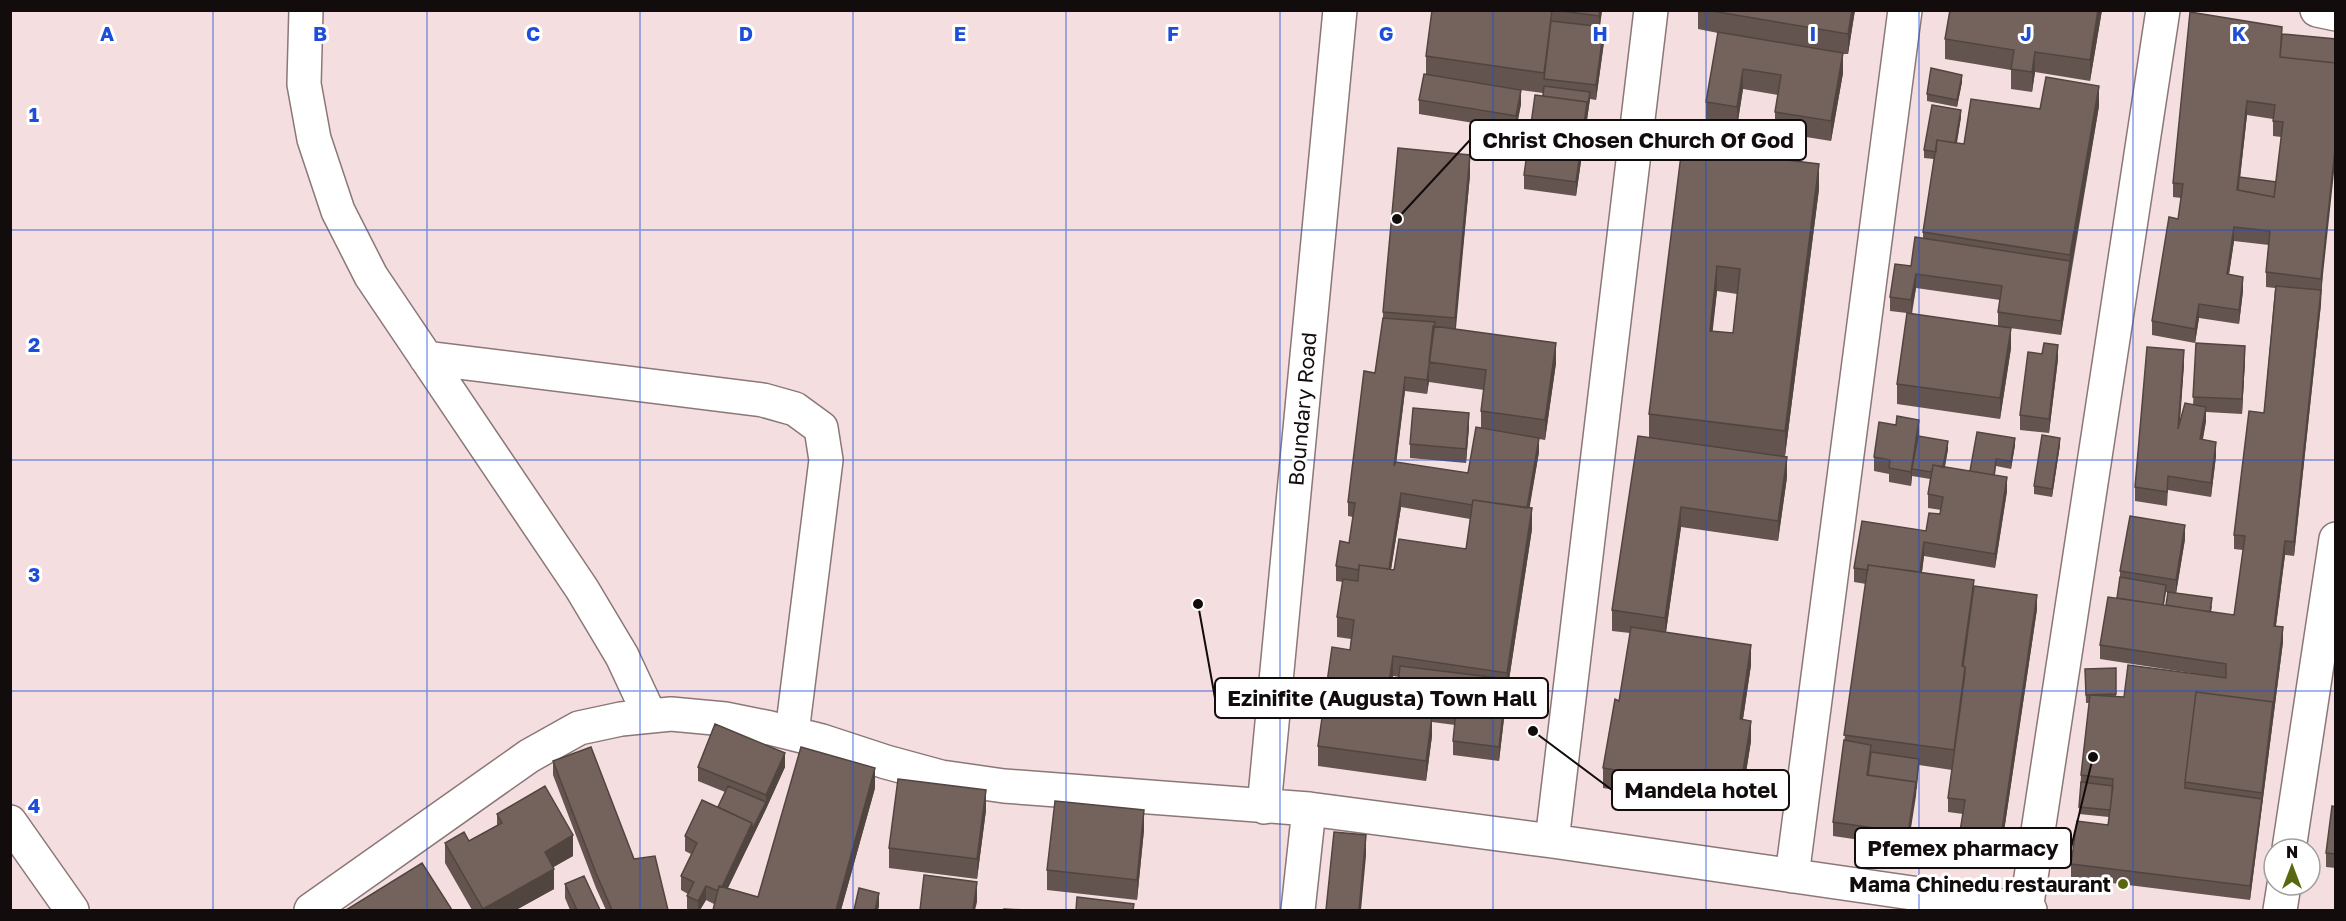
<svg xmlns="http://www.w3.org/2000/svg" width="2346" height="921" font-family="'Golos Text',sans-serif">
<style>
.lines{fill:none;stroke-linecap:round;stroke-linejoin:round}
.minor-casing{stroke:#8b7777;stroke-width:36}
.tertiary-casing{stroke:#8b7777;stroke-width:36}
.primary-casing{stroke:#8b7777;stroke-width:36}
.minor{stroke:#fff;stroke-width:33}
.tertiary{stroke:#fff;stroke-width:33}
.primary{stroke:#fff;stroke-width:33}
.wall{fill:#64544f;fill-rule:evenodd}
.shaded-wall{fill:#514540}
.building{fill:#74625c;stroke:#514540;stroke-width:1.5;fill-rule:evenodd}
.grid{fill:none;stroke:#1d4ed8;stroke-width:1.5;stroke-opacity:0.55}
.poi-dot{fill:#596810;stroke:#fff;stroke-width:2}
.labels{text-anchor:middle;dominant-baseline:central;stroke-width:6;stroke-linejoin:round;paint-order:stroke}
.street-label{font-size:21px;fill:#130c0c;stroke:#fff}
.poi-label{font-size:21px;font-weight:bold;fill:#130c0c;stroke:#fff;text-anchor:end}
.grid-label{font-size:20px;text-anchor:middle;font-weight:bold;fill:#1d4ed8;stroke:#fff;stroke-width:6;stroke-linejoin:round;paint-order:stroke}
.leader{fill:none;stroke:#130c0c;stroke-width:2}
.callout-dot{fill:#130c0c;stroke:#fff;stroke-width:2}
.callout{fill:#fff;stroke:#130c0c;stroke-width:2}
.callout-label{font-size:22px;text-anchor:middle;font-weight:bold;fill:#130c0c}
</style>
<rect width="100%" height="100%" fill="#f5dedf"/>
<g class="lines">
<defs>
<path id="minor" d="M306 10 304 84 314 139 338 211 371 276 582 589 622 656 650 716
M426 358 763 400 795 409 821 428 826 460 792 733
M1264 807 1340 10
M1552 841 1651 10
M2289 849 2336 539
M1792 876 1905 10
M311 910 529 756 579 728 621 719 671 714 725 719 770 728 822 741 886 762 941 777 1004 786 1309 809 1552 841 2030 910
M1298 910 1309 809
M2026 910 2163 10
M2280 910 2284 885"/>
<path id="tertiary" d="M10 822 72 910"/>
<path id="primary" d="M2317 10 2336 14"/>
</defs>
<use href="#minor" class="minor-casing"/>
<use href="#tertiary" class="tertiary-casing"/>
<use href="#primary" class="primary-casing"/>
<use href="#minor" class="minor"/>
<use href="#tertiary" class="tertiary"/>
<use href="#primary" class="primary"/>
</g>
<path class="wall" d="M1432 10H1602L1600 27 1604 42 1596 100 1590 99 1576 196 1524 189V175L1543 93 1521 90V104L1516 130 1419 114V100L1426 74V56Z
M1698 10H1855L1848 54H1843V73L1831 141 1775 132V112L1778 95 1743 89 1737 127 1706 122V102L1718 33 1698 29Z
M2102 10 2090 81 2035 72 2032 92 2011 89V70L1945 59V39Z
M2282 34 2336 39 2321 304 2294 556 2285 555 2276 626 2283 642 2250 900 2071 878V864L2108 825 2109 817 2079 814 2081 775 2089 703H2086L2085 669 2116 694V697H2124L2191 673 2100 659V645L2117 598 2120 577V571L2185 539 2176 593 2212 606 2211 612 2234 615 2243 550 2234 549V535L2264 413 2275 288 2266 287V272L2269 245 2234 241 2229 274 2243 291 2239 324 2199 318 2195 343 2152 335V321L2178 219 2181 198 2173 197V183ZM2247 115 2273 119V136L2281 137 2276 182 2240 177ZM2166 592 2168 593 2166 605H2164Z
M1962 82 1957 107 1927 101V94Z
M2099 106 2061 335 2002 327 2011 348 2000 419 1897 404V384L1907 313 1890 311V297L1911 266 1923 238V232L1934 159 1924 158V150L1961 117 1957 143 1964 144 2040 109ZM1916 288 2000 300 1998 312V326L1912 314Z
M1682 147 1819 189 1785 456 1787 477 1778 541 1681 527 1666 632 1751 665 1743 719 1751 741 1740 810 1603 788V768L1619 701 1630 633 1612 631V610L1649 437V414ZM1717 291 1737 294 1733 333 1712 331Z
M1470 175 1455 329 1556 363 1545 440 1539 439V452L1529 508 1532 529 1507 693 1499 761 1453 755V741L1455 725 1432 722V736L1426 781 1318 766V746L1350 650 1351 639 1337 637V617L1343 582 1336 581V566L1349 543 1353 517 1348 516V502L1375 373 1383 318V312ZM1429 381V382L1484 390 1481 411V428L1468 473 1396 462 1405 391 1427 394ZM1401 507 1470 519 1466 549 1394 570 1391 569ZM1393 676 1399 677 1396 711 1388 710Z
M2196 343 2245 360 2242 414 2206 412V421L2203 439 2216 456 2211 497 2168 490 2167 506 2135 501V487L2184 364 2180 423 2193 405Z
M2058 359 2049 433 2020 430V415Z
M1469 427 1466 463 1410 458V444Z
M1919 436 1948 449 1945 467 1970 471 2015 445 2011 469 1996 466 1995 475 2007 491 1995 568 1924 556 1922 573 1974 586 2037 609 1999 865 1958 859V844L1963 814 1948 812V798L1952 770 1919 765 1908 847 1833 836V822L1866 584 1854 582V568L1926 531 1940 514 1941 510 1928 508V494L1930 479 1912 476 1911 486 1889 482V474L1874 471V457Z
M2060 445 2052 497 2034 494V486Z
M553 761 634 859 668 910H606L596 888 553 775Z
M698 767H785L766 809 728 888 758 897 875 788 841 910 714 904 706 900 700 910H687V896L688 894 681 890V876L691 854 685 851V836L718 807 725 792 698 781Z
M2336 807V868L2326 867V853Z
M986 810 977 879 889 868V848Z
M497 814 573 856 553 867 554 889 516 910H472L445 863V843L469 841 497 825Z
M1144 830 1137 900 1047 890V870Z
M565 884 600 910H570L565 898Z"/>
<path class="shaded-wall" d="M1600 10H1602L1599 31V16Z
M1852 10H1855L1848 54V34Z
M2098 10H2102L2090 81V60Z
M1604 27V42L1596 100V85Z
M2035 52V72L2032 92V72Z
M1843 53V73L1831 141V121Z
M1743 69V89L1737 127V107Z
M1962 75V82L1957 107V100Z
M2099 86V106L2070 275V255Z
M1521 90V104L1516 130V116Z
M1590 92V99L1576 196V182L1587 102Z
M2247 101V115L2238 197 2237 190Z
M1961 110V117L1953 163V155Z
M2336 140V154L2321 293V279Z
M1470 155V175L1455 339V318Z
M1819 164V189L1785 456V431Z
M2234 227V241L2227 288V274Z
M2070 261V275L2061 335V321Z
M1717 266V291L1710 356V331Z
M1916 274V288L1911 314V300Z
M2243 277V291L2239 324V310Z
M2321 290V304L2294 556V542Z
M2199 304V318L2195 343V329Z
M2011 328V348L2000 419V398Z
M1556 343V363L1545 440V420Z
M2058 345V359L2049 433V419Z
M2245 346V360L2242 414V399Z
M2184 350V364L2178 443V429Z
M1429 367V381L1427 394V380Z
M1405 377V391L1394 481V466Z
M2206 407V421L2200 453V439Z
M1469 413V427L1466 463V449Z
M1919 420V434L1914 469H1912V476L1911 486V472Z
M1539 438V452L1526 529V514Z
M2015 438V445L2011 469V461Z
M2060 438V445L2052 497V489Z
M1948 441V449L1942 481V474Z
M2216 442V456L2211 497V483Z
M1787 457V477L1778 541V521Z
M2007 477V491L1995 568V554Z
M1401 493V507L1388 589V575Z
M1681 507V527L1665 639V618Z
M1532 508V529L1507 693 1499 761V747L1507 673Z
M2185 525V539L2176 594V580Z
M2285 541V555L2274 640V626Z
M1924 542V556L1919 592V578Z
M2037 595V609L1999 865V850Z
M2283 627V642L2250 900V886Z
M1751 645V665L1740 739V719Z
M1393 656V676L1385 730V709Z
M1432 716V736L1426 781V761Z
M1751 721V741L1740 810V790Z
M785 753V767L766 809 719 906V892L752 823 766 802V795Z
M1919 759 1916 796 1908 847V833Z
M875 768V788L841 910H836Z
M986 790V810L977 879V859Z
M1144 810V830L1137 900V880Z
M573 835V856L545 872V852Z
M1366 835V856L1361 910H1359Z
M554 869V889L516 910H483V909Z
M977 882V902L975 910H973Z
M706 886V900L700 910H698V901Z
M879 893V907L878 910H875Z"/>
<path class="building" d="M1432 10H1552L1544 73 1426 56Z
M1554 10H1600L1599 16Z
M1706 10H1852L1848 34Z
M1950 10H2098L2090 60 2035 52 2032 72 2011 69 2014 50 1945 39Z
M2190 12 2282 27 2280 57 2336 63V140L2321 279 2266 272 2270 231 2234 227 2227 274 2243 277 2239 310 2199 304 2195 329 2152 321 2169 217 2178 219 2183 184 2173 183ZM2247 101 2275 105 2273 121 2283 122 2274 197 2237 190Z
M1551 21 1604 27 1596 85 1544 79Z
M1718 32 1843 53 1831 121 1775 112 1781 75 1743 69 1737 107 1706 102Z
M2282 34 2336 39V63L2280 57Z
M1931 68 1962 75 1957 100 1927 94Z
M1424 74 1521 90 1516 116 1419 100Z
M2046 77 2099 86 2070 255 1923 232 1937 140 1964 144 1971 99 2040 109Z
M1544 86 1590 92 1587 109V102L1543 96Z
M1535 95 1587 102 1576 182 1524 175Z
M1932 105 1961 110 1955 143 1937 140 1936 152 1924 150Z
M1682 147 1819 164 1785 431 1649 414ZM1717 266 1740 269 1733 333 1710 331Z
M1398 148 1470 155 1455 318 1383 312Z
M2239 177 2276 182 2274 197 2238 190Z
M1915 237 2070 261 2061 321 1998 312 2002 286 1916 274 1911 300 1890 297 1895 264 1911 266Z
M2276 286 2321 290 2294 542 2285 541 2274 626 2283 627 2273 707V702L2196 692 2185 782V788L2262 799 2250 886 2071 864 2077 821 2108 825 2111 803 2113 779 2081 775 2090 695 2124 697 2128 665 2226 678V664L2100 645 2108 597 2234 615 2245 536 2234 535 2249 411 2264 413Z
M1907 313 2011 328 2000 398 1897 384Z
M1383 318 1435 322 1427 380 1405 377 1394 466 1396 462 1468 473 1476 427 1539 438 1527 508 1473 500 1472 505 1401 493 1389 569 1359 565V570L1336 566 1340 541 1349 543 1355 503 1348 502 1364 371 1375 373Z
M1433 326 1556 343 1545 420 1481 411 1486 370 1429 362Z
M2044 343 2058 345 2049 419 2020 415 2028 352 2042 354Z
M2196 343 2245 346 2242 399 2193 397Z
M2147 347 2184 350 2178 429 2185 403 2206 407 2200 439 2216 442 2211 483 2168 476 2167 492 2135 487Z
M1413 408 1469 413 1466 449 1410 444Z
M1897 416 1919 420 1911 472 1889 468 1890 460 1874 457 1879 422 1896 425Z
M1977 432 2015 438 2011 461 1996 459 1994 475 1970 471Z
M2042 435 2060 438 2052 489 2034 486Z
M1638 436 1787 457 1778 521 1681 507 1665 618 1612 610Z
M1918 436 1948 441 1943 467 1933 465 1932 472 1912 469Z
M1933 465 2007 477 1995 554 1924 542 1920 572 1868 565V570L1854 568 1862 521 1926 531 1929 513 1940 514 1943 497 1928 494Z
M1473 500 1532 508 1507 673 1393 656 1385 709 1432 716 1426 761 1318 746 1332 647 1350 650 1354 620 1337 617 1343 579 1358 581 1359 565 1394 570 1399 539 1466 549Z
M2130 516 2185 525 2176 580 2120 571Z
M1868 565 1974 580 1962 666 1965 667 1954 750 1844 735Z
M2120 577 2166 585 2163 605 2117 598Z
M1974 586 2037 595 1999 850 1958 844 1965 800 1948 798 1965 673V667L1963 666Z
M2168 592 2212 598 2210 612 2166 605Z
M1631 627 1751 645 1740 719 1751 721 1740 790 1603 768 1615 699 1619 701Z
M1400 666 1507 679 1499 747 1453 741 1456 711 1396 703Z
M2116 668V694L2086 695 2085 669Z
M2196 692 2273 702 2262 793 2185 782Z
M715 724 785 753 766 795 698 767Z
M1844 740 1871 745 1867 775 1916 782 1908 833 1833 822Z
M591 747 634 859 655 856 668 910H612L596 873 553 761Z
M801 747 875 768 836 910H713L719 886 758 897Z
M1871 752 1919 759 1916 789V782L1868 775Z
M898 779 986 790 977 859 889 848Z
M2081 782 2113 786 2110 810 2079 807Z
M545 786 573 835 545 852 554 869 483 909 445 843 464 832 469 841 502 823 497 814Z
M728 786 766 802 752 830V823L718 807Z
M702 800 752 823 722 887 719 886 718 891 706 886 698 901 687 896 694 882 681 876 697 843 685 836Z
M1055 801 1144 810 1137 880 1047 870Z
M2332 806 2336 807V854L2326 853Z
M1334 832 1366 835 1359 910H1326Z
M422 863 452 910H346Z
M924 875 977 882 973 910H920Z
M584 876 600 910H577L565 884Z
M859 888 879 893 875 910H854Z
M1077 897 1134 904 1133 910H1076Z
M1004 909 1025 910H1004Z"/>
<path class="grid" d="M213 10V910M427 10V910M640 10V910M853 10V910M1066 10V910M1280 10V910M1493 10V910M1706 10V910M1919 10V910M2133 10V910M10 230H2336M10 460H2336M10 691H2336"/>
<circle class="poi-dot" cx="2123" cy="884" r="6"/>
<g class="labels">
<g class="street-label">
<text transform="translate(1302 409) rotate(-85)">Boundary Road</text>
</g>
<g class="poi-label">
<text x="2111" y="884">Mama Chinedu restaurant</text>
</g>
</g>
<g class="grid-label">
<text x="107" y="41">A</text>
<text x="320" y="41">B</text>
<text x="533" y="41">C</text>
<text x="746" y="41">D</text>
<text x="960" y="41">E</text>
<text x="1173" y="41">F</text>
<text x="1386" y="41">G</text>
<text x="1600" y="41">H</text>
<text x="1813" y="41">I</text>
<text x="2026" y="41">J</text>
<text x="2239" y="41">K</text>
<text x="34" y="122">1</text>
<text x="34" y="352">2</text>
<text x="34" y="582">3</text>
<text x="34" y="813">4</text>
</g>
<path class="leader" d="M1397 219L1470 140M1198 604L1215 698M1533 731L1612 790M2093 757L2071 848"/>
<g class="callout-dot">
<circle cx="1397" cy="219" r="6"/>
<circle cx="1198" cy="604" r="6"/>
<circle cx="1533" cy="731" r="6"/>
<circle cx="2093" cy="757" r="6"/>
</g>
<g class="callout">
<rect x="1470" y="120" width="336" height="40" rx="6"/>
<rect x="1215" y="678" width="333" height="40" rx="6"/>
<rect x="1612" y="770" width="177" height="40" rx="6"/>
<rect x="1855" y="828" width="216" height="40" rx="6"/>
</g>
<g class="callout-label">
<text x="1638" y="148">Christ Chosen Church Of God</text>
<text x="1382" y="706">Ezinifite (Augusta) Town Hall</text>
<text x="1701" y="798">Mandela hotel</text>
<text x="1963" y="856">Pfemex pharmacy</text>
</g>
<rect width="2346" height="921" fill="none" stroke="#130c0c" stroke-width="24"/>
<g transform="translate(2292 867)"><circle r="28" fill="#ffffff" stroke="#a19e9e" stroke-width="1.5"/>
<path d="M0-4.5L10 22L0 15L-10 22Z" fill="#596810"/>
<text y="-9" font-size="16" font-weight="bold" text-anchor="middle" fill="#130c0c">N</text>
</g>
</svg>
